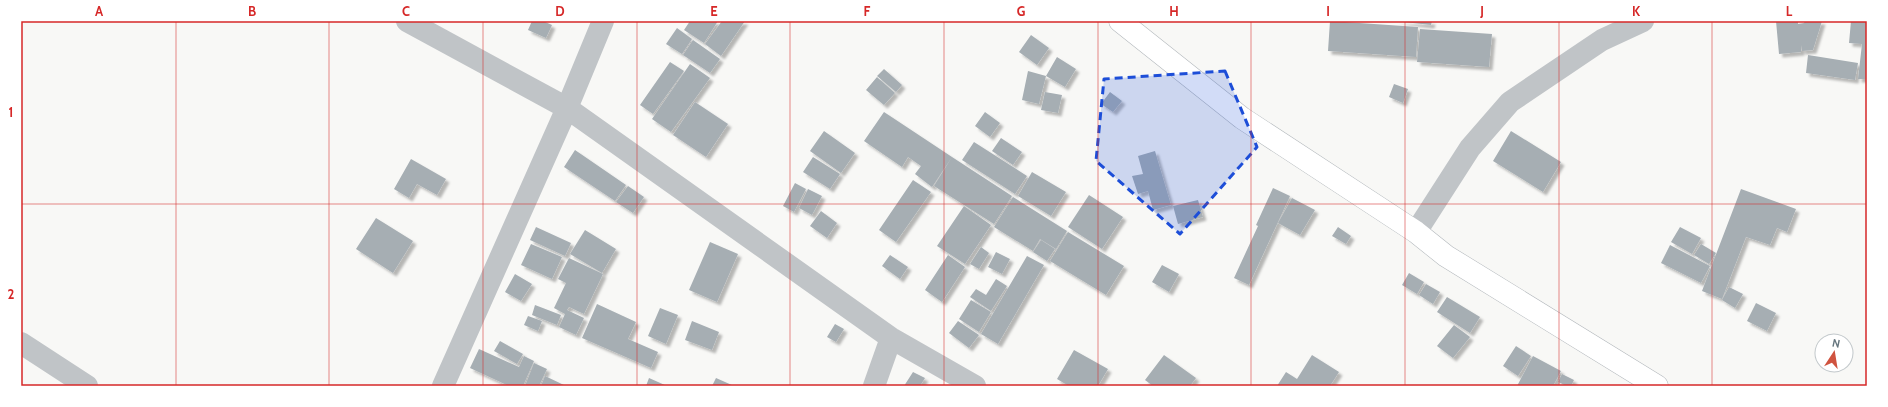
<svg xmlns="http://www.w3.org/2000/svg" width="1888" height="407" font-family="Cabin,sans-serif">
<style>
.building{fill:#a6aeb3;filter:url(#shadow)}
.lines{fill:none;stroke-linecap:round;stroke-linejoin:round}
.secondary-casing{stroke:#b3b8bc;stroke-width:23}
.street{stroke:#c0c4c7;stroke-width:22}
.secondary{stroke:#fff;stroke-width:22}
.marked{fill:#1d4ed8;fill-opacity:0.2;stroke:#1d4ed8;stroke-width:3;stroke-dasharray:8 5;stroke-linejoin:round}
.grid{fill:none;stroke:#d62828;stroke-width:1;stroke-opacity:0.55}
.neatline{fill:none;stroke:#d62828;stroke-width:1.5}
.grid-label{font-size:13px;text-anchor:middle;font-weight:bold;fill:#d62828}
</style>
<defs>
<filter id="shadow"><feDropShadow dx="3.5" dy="3.5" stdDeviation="1" flood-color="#0004"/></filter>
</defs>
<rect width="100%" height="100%" fill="#f8f8f6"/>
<path class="building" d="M532 21H543L552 25 546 38 528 30Z
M690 21H718L704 43 684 30Z
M722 21H745L721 56 705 44Z
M1330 21 1418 27 1416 57 1328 51Z
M1394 21H1432L1431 25Z
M1776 21H1798V24L1804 23 1805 21H1822L1813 50 1802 51 1801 45V52L1779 54Z
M1851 21H1867V79H1858L1862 44 1849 43Z
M677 28 692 39 682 54 666 44Z
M1420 29 1492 34 1489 67 1417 62Z
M1031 35 1049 48 1037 65 1019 52Z
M693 40 720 59 710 73 683 55Z
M1808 55 1858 63 1855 80 1806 73Z
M1057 57 1076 69 1065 87 1046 76Z
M670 62 684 71 653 114 640 105Z
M690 64 710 78 671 132 652 119Z
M884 69 902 85 896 92 877 76Z
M1028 71 1046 76 1039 104 1022 100Z
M877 77 895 93 884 105 866 90Z
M1394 84 1408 89 1403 103 1389 97Z
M1045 92 1062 95 1058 113 1041 110Z
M1110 92 1122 101 1113 112 1101 104Z
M695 102 728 124 706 157 673 135Z
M884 112 952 157 932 187 915 174 921 166 908 157 902 167 864 141Z
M985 112 1000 123 990 137 975 126Z
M824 131 855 153 841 173 810 151Z
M1511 131 1561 162 1543 192 1493 161Z
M1001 138 1022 152 1013 165 992 151Z
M974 142 1027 176 1015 194 962 160Z
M575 150 626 185 615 201 564 167Z
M1155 151 1171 205 1153 210 1148 191 1138 194 1132 176 1143 174 1138 156Z
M813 157 840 174 830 189 803 172Z
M952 157 1012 196 994 224 934 186Z
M411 159 446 179 437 195 417 184 409 198 394 189Z
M1032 172 1066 192 1051 216 1018 196Z
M913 180 931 192 896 242 879 230Z
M795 183 806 189 794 212 783 206Z
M628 186 644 197 633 213 616 202Z
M1273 188 1290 196 1249 285 1234 278 1258 226 1256 225Z
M808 189 822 196 812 215 799 208Z
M1741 189 1796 209 1787 232 1777 228 1770 245 1746 237 1722 299 1702 291Z
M1089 195 1123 217 1102 249 1068 227Z
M1013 197 1067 231 1056 249 1040 239 1033 251 994 227Z
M1292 198 1315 210 1300 235 1278 223Z
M1198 200 1203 217 1178 224 1173 206Z
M964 206 991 225 965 264 937 246Z
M821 211 837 223 827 238 810 226Z
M376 218 413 241 393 273 356 249Z
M536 227 571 243 565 256 530 240Z
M1338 227 1351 236 1346 244 1332 236Z
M1680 227 1701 238 1692 254 1671 242Z
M585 230 616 249 602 273 570 254Z
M1068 232 1124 266 1106 295 1050 261Z
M1041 240 1055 249 1047 261 1033 252Z
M710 242 738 254 717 302 689 290Z
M531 244 562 257 552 279 521 265Z
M1701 244 1716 253 1709 264 1694 255Z
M1670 245 1710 266 1701 283 1661 263Z
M981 247 989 253 979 269 970 264Z
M996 252 1010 259 1002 274 988 267Z
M890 255 908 267 900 279 882 266Z
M948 255 965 267 942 302 925 290Z
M1027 256 1044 265 998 344 981 334Z
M569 258 603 274 584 314 569 307 567 310 584 318 576 335 559 327 565 314 554 308 566 283 558 279Z
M1162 265 1179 274 1169 292 1152 282Z
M1409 273 1424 282 1417 294 1402 285Z
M515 274 532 284 521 301 505 292Z
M996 279 1007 286 991 311 970 297 976 289 986 295Z
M1426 284 1440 292 1433 304 1419 295Z
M1729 287 1743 294 1735 308 1722 300Z
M1447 297 1480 317 1470 333 1437 312Z
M971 300 991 312 979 332 959 319Z
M1756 303 1776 313 1767 331 1747 321Z
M597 304 636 322 628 339 658 352 651 368 582 338Z
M535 305 561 315 557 325 532 315Z
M660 308 678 315 666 344 648 336Z
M528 316 542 321 538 331 524 325Z
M692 321 719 332 712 350 685 340Z
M958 321 979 335 969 348 949 333Z
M835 324 844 329 836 342 827 337Z
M1454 325 1470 337 1453 358 1437 346Z
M500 341 523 354 517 364 494 351Z
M1516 346 1531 356 1518 376 1503 366Z
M479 349 519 367 524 356 534 361 523 386H509L470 368Z
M1074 350 1108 369 1098 386H1069L1057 379Z
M1164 355 1196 378 1190 386H1153L1145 380Z
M1312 355 1339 372 1330 386H1277L1286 372 1297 379Z
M1533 356 1561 371 1553 386H1517Z
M534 363 547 369 539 386H525Z
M913 372 925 378 920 386H904Z
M1562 374 1574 380 1571 386H1567L1558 382Z
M545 376 566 386H541Z
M649 378 667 386H646Z
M716 378 734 386H712Z"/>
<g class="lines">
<defs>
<path id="secondary" d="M1120 21 1242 118 1416 232 1446 256 1657 386"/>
</defs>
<use href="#secondary" class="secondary-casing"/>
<path class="street" d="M407 21 567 108 891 338 975 386
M1416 232 1470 148 1510 102 1602 40 1643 21
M21 343 87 386
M443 386 567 108 603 21
M874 386 891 338"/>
<use href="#secondary" class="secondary"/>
</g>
<path class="marked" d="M1225 71 1257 147 1180 234 1096 161 1104 79Z"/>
<path class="grid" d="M176 21V386M329 21V386M483 21V386M637 21V386M790 21V386M944 21V386M1098 21V386M1251 21V386M1405 21V386M1559 21V386M1712 21V386M21 204H1867"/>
<rect width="1888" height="407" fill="none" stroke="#ffffff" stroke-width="44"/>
<g transform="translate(1834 353) rotate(12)"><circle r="19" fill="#ffffff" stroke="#c2c8cb"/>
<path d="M0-3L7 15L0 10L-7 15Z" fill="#d0533f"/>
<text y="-6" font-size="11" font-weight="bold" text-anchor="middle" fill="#66767e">N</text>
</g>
<rect x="22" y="22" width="1844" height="363" class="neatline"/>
<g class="grid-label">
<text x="99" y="16">A</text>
<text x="252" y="16">B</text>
<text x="406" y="16">C</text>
<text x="560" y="16">D</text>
<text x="714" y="16">E</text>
<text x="867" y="16">F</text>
<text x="1021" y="16">G</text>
<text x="1174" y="16">H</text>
<text x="1328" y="16">I</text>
<text x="1482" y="16">J</text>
<text x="1636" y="16">K</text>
<text x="1789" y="16">L</text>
<text x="11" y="117">1</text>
<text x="11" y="299">2</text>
</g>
</svg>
